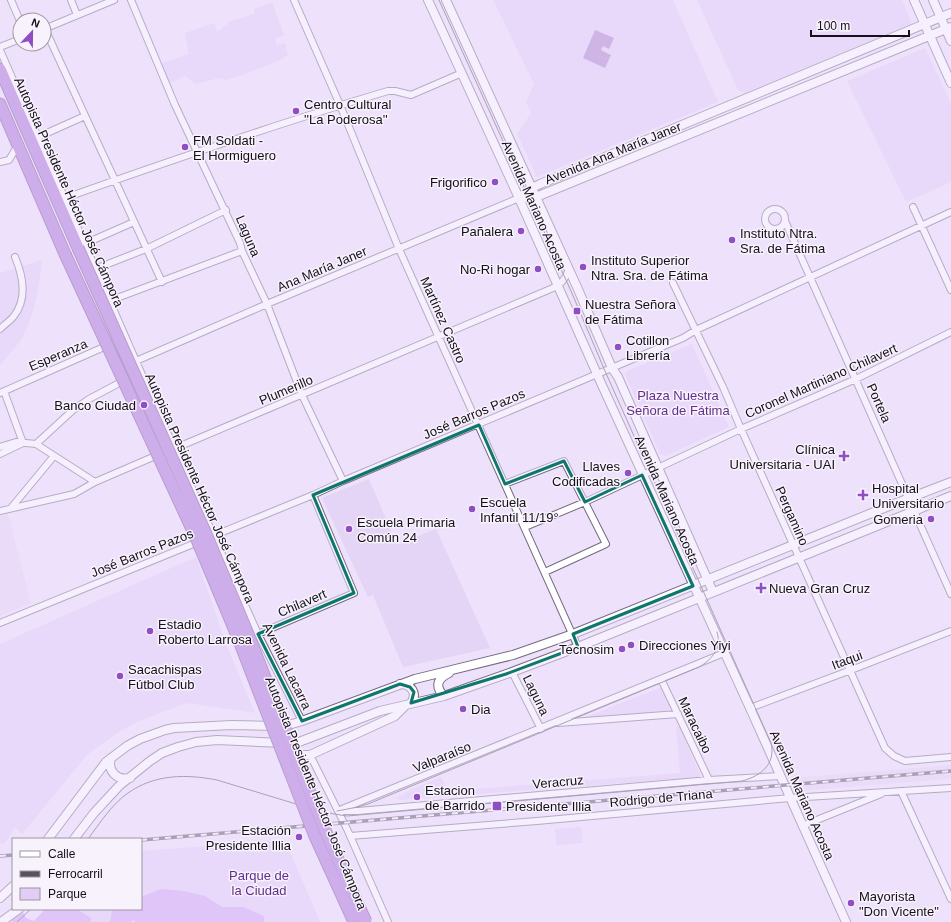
<svg xmlns="http://www.w3.org/2000/svg" width="951" height="922" font-family="Helvetica,sans-serif">
<style>
.built{fill:#e4d4f5}
.green{fill:#e1cdf5}
.forest{fill:#cda3f4}
.water{fill:#a77fcd}
.lines{fill:none;stroke-linecap:round;stroke-linejoin:round}
.street-casing{stroke:#756a80;stroke-width:8}
.secondary-casing{stroke:#756a80;stroke-width:10}
.highway-casing{stroke:#744c95;stroke-width:13}
.street{stroke:#fff;stroke-width:6}
.secondary{stroke:#fff;stroke-width:8}
.highway{stroke:#a76dd8;stroke-width:11}
.tram{stroke:#58515f;stroke-width:1}
.rail-casing{stroke:#58515f;stroke-width:3.5}
.rail{stroke:#f7f2fc;stroke-width:2;stroke-dasharray:6;stroke-linecap:butt}
.highway-bridge-casing{stroke:#744c95;stroke-width:13;stroke-linecap:butt}
.highway-bridge{stroke:#a76dd8;stroke-width:11}
.marked{fill:none;stroke:#0f766e;stroke-width:3;stroke-linejoin:round}
.poi-dot{fill:#8f4ec3;stroke:#f7f2fc;stroke-width:1.5}
.labels{text-anchor:middle;dominant-baseline:central;stroke-width:3;stroke-linejoin:round;paint-order:stroke}
.poi-label{font-size:13px;fill:#140f18;stroke:#f7f2fc;text-anchor:start}
.street-label{font-size:13px;fill:#140f18;stroke:#f7f2fc}
.park-label{font-size:13px;fill:#632e8b;stroke:#f7f2fc}
</style>
<rect width="100%" height="100%" fill="#eee1fb"/>
<path class="built" d="M369 479 397 545 436 529 490 648 403 667 373 595 368 597 322 498Z
M8 514 31 603 0 616V516Z
M951 765V779L797 791 792 778Z"/>
<path class="green" d="M493 0H673L718 102 537 177 517 134 531 113 526 102 534 84Z
M697 0H902L912 24 744 93 738 90Z
M272 2 284 35 275 39 277 45 285 43 288 55 280 60 251 72 226 80 219 78 196 84 185 76 168 84 159 64 189 54 185 33 214 23 217 31 222 29V27L228 25V22L254 14V9Z
M925 48 951 103V182L906 202 847 81Z
M42 260C39 287 35 314 22 338 16 348 7 356 0 365V273Z
M692 344 729 427 665 456 660 454 625 374 627 371Z
M196 557 228 649 255 713 187 703 139 721 120 731 87 755 22 834 15 827 5 843 0 844V644Z
M662 687 671 708 664 712 581 719Z
M676 727H680L701 777 400 800 397 799 398 797 410 790 441 777 448 791 680 773Z
M581 827 583 843 556 845 555 829Z
M285 840 320 922H54L63 909H141V851Z"/>
<path class="forest" d="M161 889 183 891 205 896 222 907H243L264 916V922H137L133 920 131 922H110L112 911 110 909H141V897Z
M45 909H79L80 911 91 918 90 922H12L11 920 18 912H23L26 918 34 921Z"/>
<path class="water" d="M595 30 614 38 609 49 603 46 601 50 611 55 605 68 583 58Z"/>
<g class="lines">
<defs>
<path id="street" d="M11 0 20 21
M71 0 77 15
M131 0 175 105 240 243 242 251 267 304 302 395 343 481
M294 0 340 105 399 249 578 647
M44 29 114 0
M45 29 162 282
M0 47 20 39
M0 50 174 448 258 634 302 721
M38 137 85 116
M0 162 9 160 18 145
M65 198C172 160 279 123 388 91H395L411 95 462 73
M913 207 951 290
M765 219a10 10 0 1 1 20 0a10 10 0 1 1-20 0Z
M785 221 951 594
M84 244 134 222
M95 269 146 249 226 210
M673 283 723 387 741 429 885 748 894 756 905 761 951 757
M109 301 242 251
M0 329C4 325 10 321 14 316 28 298 23 276 15 257
M136 361 267 304 519 198
M0 393 122 339
M36 444 95 482
M0 447 16 442 36 444 73 410 89 399 125 380
M171 450 553 288C561 285 566 278 569 269
M0 454 23 443 4 391
M505 484 564 461 606 544 545 572
M11 508 54 456
M0 511 74 494 95 482 160 454
M525 527 585 502 741 429 856 379 951 332
M0 623 313 495 343 481 683 338 696 330 951 212
M258 634 354 593 313 495
M512 672 541 729
M661 679 709 780
M750 708 851 670 951 631
M558 723 678 714
M310 755 347 829 388 922
M901 791 951 899
M342 809 724 653
M338 811H358L709 780 780 776
M802 826 881 794
M350 836 537 821 790 798 951 788"/>
<path id="secondary" d="M428 0 514 187 601 383 750 708 846 922
M446 0 577 287 612 368 618 377 713 592
M914 0 951 83
M933 0 951 41
M519 198 532 188 540 184 951 13
M519 198 536 197 951 27
M400 684C411 684 418 693 411 703
M444 696C434 686 438 678 449 673
M292 750 301 755H310L395 716 406 705
M111 758C107 771 117 781 130 778
M48 839 106 762 127 746 140 739 165 730 174 728 232 725 275 726 292 724 302 721 415 679 513 655 573 634 889 506 951 482
M74 839 94 813 119 786 150 761 162 753 178 747 196 742 217 740 283 743 299 742 380 711 444 696 512 672 578 647 951 496
M0 898 13 886
M1 922 19 909"/>
<path id="highway" d="M0 69 78 248
M0 104 65 254"/>
</defs>
<use href="#street" class="street-casing"/>
<use href="#secondary" class="secondary-casing"/>
<use href="#highway" class="highway-casing"/>
<use href="#street" class="street"/>
<use href="#secondary" class="secondary"/>
<use href="#highway" class="highway"/>
<path class="tram" d="M337 811 358 807 368 804 699 667C712 660 722 647 717 632
M88 839C100 823 112 804 128 793 155 774 186 774 217 780L306 807 334 814 347 816 742 781C761 776 776 764 771 743L605 371 571 291 439 0
M17 922 31 909"/>
<defs>
<path id="rail" d="M141 840 951 771
M0 856 13 855"/>
</defs>
<use href="#rail" class="rail-casing"/>
<use href="#rail" class="rail"/>
<defs>
<path id="highway-bridge" d="M78 248 206 534 248 634 324 828 366 922
M65 254 197 540 238 638 314 834 354 922"/>
</defs>
<use href="#highway-bridge" class="highway-bridge-casing"/>
<use href="#highway-bridge" class="highway-bridge"/>
</g>
<path d="M0 0H951V922H0ZM479 425 505 484 564 461 585 502 642 475 693 586 573 634 578 647 506 674 411 703 414 692 410 687 400 684 302 721 258 634 354 593 313 495Z" fill="#eee1fb" fill-opacity=".55" fill-rule="evenodd"/>
<path class="marked" d="M479 425 505 484 564 461 585 502 642 475 693 586 573 634 578 647 506 674 411 703 414 692 410 687 400 684 302 721 258 634 354 593 313 495Z"/>
<g class="poi-dot">
<circle cx="296" cy="111" r="4"/>
<circle cx="185" cy="147" r="4"/>
<circle cx="495" cy="182" r="4"/>
<circle cx="521" cy="231" r="4"/>
<circle cx="732" cy="240" r="4"/>
<circle cx="583" cy="267" r="4"/>
<circle cx="538" cy="269" r="4"/>
<rect x="573" y="307" width="8" height="8" rx="2"/>
<circle cx="618" cy="347" r="4"/>
<circle cx="144" cy="405" r="4"/>
<path d="M842 450h4v4h4v4h-4v4h-4v-4h-4v-4h4z"/>
<circle cx="628" cy="473" r="4"/>
<path d="M861 489h4v4h4v4h-4v4h-4v-4h-4v-4h4z"/>
<circle cx="472" cy="509" r="4"/>
<circle cx="931" cy="519" r="4"/>
<circle cx="349" cy="529" r="4"/>
<path d="M759 582h4v4h4v4h-4v4h-4v-4h-4v-4h4z"/>
<circle cx="150" cy="631" r="4"/>
<circle cx="631" cy="645" r="4"/>
<circle cx="622" cy="649" r="4"/>
<circle cx="120" cy="676" r="4"/>
<circle cx="463" cy="709" r="4"/>
<circle cx="417" cy="797" r="4"/>
<rect x="492" y="801" width="10" height="10" rx="2"/>
<circle cx="299" cy="837" r="4"/>
<circle cx="851" cy="903" r="4"/>
</g>
<g class="labels">
<g class="poi-label">
<text x="304" y="104">Centro Cultural<tspan x="304" dy="15">''La Poderosa''</tspan></text>
<text x="193" y="140">FM Soldati -<tspan x="193" dy="15">El Hormiguero</tspan></text>
<text x="487" y="182" text-anchor="end">Frigorifico</text>
<text x="513" y="231" text-anchor="end">Pañalera</text>
<text x="740" y="233">Instituto Ntra.<tspan x="740" dy="15">Sra. de Fátima</tspan></text>
<text x="591" y="260">Instituto Superior<tspan x="591" dy="15">Ntra. Sra. de Fátima</tspan></text>
<text x="530" y="269" text-anchor="end">No-Ri hogar</text>
<text x="585" y="304">Nuestra Señora<tspan x="585" dy="15">de Fátima</tspan></text>
<text x="626" y="340">Cotillon<tspan x="626" dy="15">Librería</tspan></text>
<text x="136" y="405" text-anchor="end">Banco Ciudad</text>
<text x="835" y="449" text-anchor="end">Clínica<tspan x="835" dy="15">Universitaria - UAI</tspan></text>
<text x="620" y="466" text-anchor="end">Llaves<tspan x="620" dy="15">Codificadas</tspan></text>
<text x="872" y="488">Hospital<tspan x="872" dy="15">Universitario</tspan></text>
<text x="480" y="502">Escuela<tspan x="480" dy="15">Infantil 11/19°</tspan></text>
<text x="923" y="519" text-anchor="end">Gomeria</text>
<text x="357" y="522">Escuela Primaria<tspan x="357" dy="15">Común 24</tspan></text>
<text x="769" y="588">Nueva Gran Cruz</text>
<text x="158" y="624">Estadio<tspan x="158" dy="15">Roberto Larrosa</tspan></text>
<text x="639" y="645">Direcciones Yiyi</text>
<text x="614" y="649" text-anchor="end">Tecnosim</text>
<text x="128" y="669">Sacachispas<tspan x="128" dy="15">Fútbol Club</tspan></text>
<text x="471" y="709">Dia</text>
<text x="425" y="790">Estacion<tspan x="425" dy="15">de Barrido</tspan></text>
<text x="506" y="806">Presidente Illia</text>
<text x="291" y="830" text-anchor="end">Estación<tspan x="291" dy="15">Presidente Illia</tspan></text>
<text x="859" y="896">Mayorista<tspan x="859" dy="15">"Don Vicente"</tspan></text>
</g>
<g class="street-label">
<text transform="translate(613 153) rotate(-22)">Avenida Ana María Janer</text>
<text transform="translate(69 192) rotate(66)">Autopista Presidente Héctor José Cámpora</text>
<text transform="translate(534 205) rotate(66)">Avenida Mariano Acosta</text>
<text transform="translate(248 236) rotate(67)">Laguna</text>
<text transform="translate(322 269) rotate(-23)">Ana María Janer</text>
<text transform="translate(443 320) rotate(66)">Martínez Castro</text>
<text transform="translate(58 355) rotate(-23)">Esperanza</text>
<text transform="translate(821 381) rotate(-24)">Coronel Martiniano Chilavert</text>
<text transform="translate(286 390) rotate(-23)">Plumerillo</text>
<text transform="translate(879 403) rotate(66)">Portela</text>
<text transform="translate(474 414) rotate(-23)">José Barros Pazos</text>
<text transform="translate(200 488) rotate(66)">Autopista Presidente Héctor José Cámpora</text>
<text transform="translate(667 500) rotate(66)">Avenida Mariano Acosta</text>
<text transform="translate(792 516) rotate(66)">Pergamino</text>
<text transform="translate(142 553) rotate(-22)">José Barros Pazos</text>
<text transform="translate(302 603) rotate(-23)">Chilavert</text>
<text transform="translate(847 660) rotate(-21)">Itaqui</text>
<text transform="translate(287 666) rotate(64)">Avenida Lacarra</text>
<text transform="translate(536 695) rotate(64)">Laguna</text>
<text transform="translate(695 725) rotate(65)">Maracaibo</text>
<text transform="translate(442 757) rotate(-22)">Valparaíso</text>
<text transform="translate(558 782) rotate(-5)">Veracruz</text>
<text transform="translate(316 793) rotate(68)">Autopista Presidente Héctor José Cámpora</text>
<text transform="translate(802 795) rotate(66)">Avenida Mariano Acosta</text>
<text transform="translate(661 798) rotate(-5)">Rodrigo de Triana</text>
</g>
<g class="park-label">
<text x="678" y="395">Plaza Nuestra<tspan x="678" dy="15">Señora de Fátima</tspan></text>
<text x="259" y="875">Parque de<tspan x="259" dy="15">la Ciudad</tspan></text>
</g>
</g>
<rect x="12" y="838" width="130" height="72" fill="#f7f2fc" stroke="#9c97a1"/>
<rect x="20" y="851" width="20" height="6" fill="#ffffff" stroke="#9c97a1"/>
<text x="48" y="858" font-size="12" fill="#140f18">Calle</text>
<rect x="20" y="871" width="20" height="6" fill="#58515f" stroke="#9c97a1"/>
<text x="48" y="878" font-size="12" fill="#140f18">Ferrocarril</text>
<rect x="20" y="888" width="20" height="12" fill="#e1cdf5" stroke="#9c97a1"/>
<text x="48" y="898" font-size="12" fill="#140f18">Parque</text>
<g transform="translate(32 32) rotate(22)"><circle r="19" fill="#f7f2fc" stroke="#9c97a1"/>
<path d="M0-3L7 15L0 10L-7 15Z" fill="#8f4ec3"/>
<text y="-6" font-size="11" font-weight="bold" text-anchor="middle" fill="#140f18">N</text>
</g>
<path d="M811 30v6h98v-6" fill="none" stroke="#140f18" stroke-width="2"/>
<text x="817" y="30" font-size="12" fill="#140f18" stroke="#f7f2fc" stroke-width="3" paint-order="stroke">100 m</text>
</svg>
